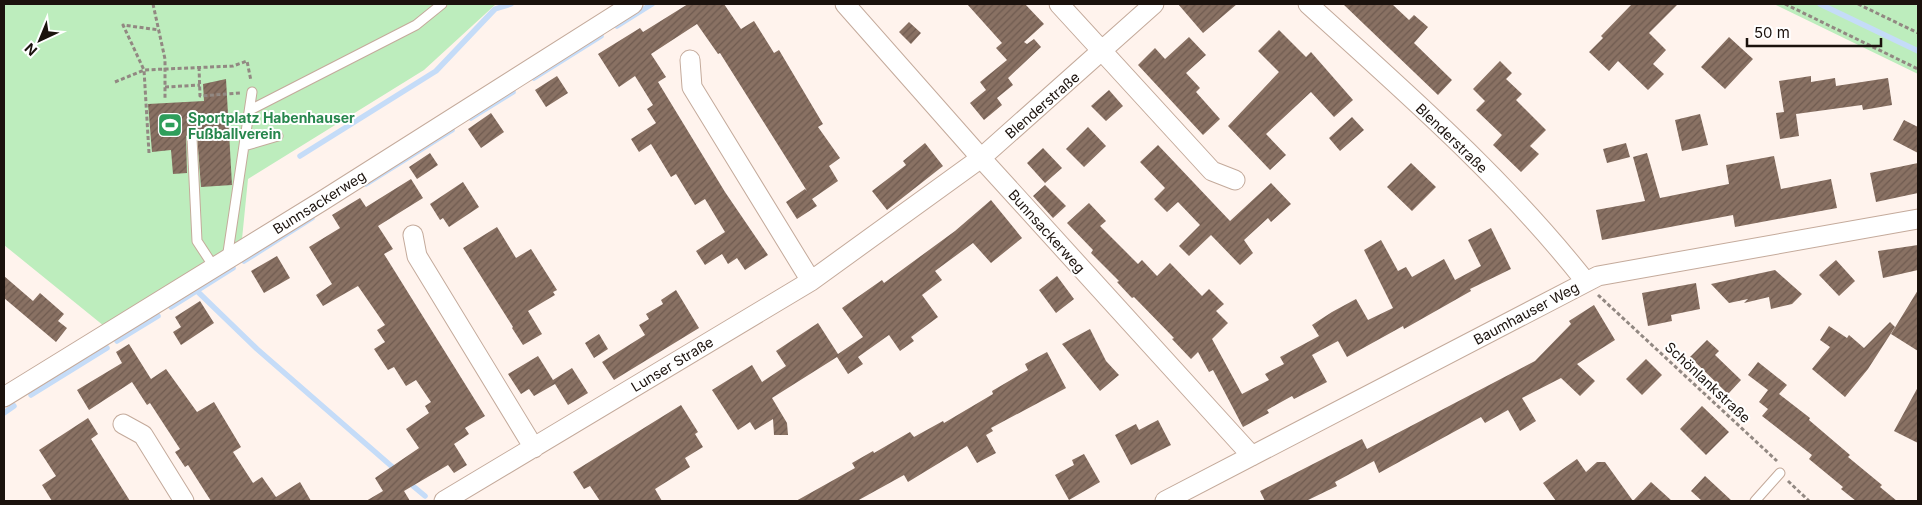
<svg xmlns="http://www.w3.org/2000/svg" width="1922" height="505" font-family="Inter,sans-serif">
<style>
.green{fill:#bdedbd}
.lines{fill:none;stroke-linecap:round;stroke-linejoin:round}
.stream{stroke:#c5dcf8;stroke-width:5.5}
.building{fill:url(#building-hatch)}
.service-casing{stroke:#c4aa9b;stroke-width:11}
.minor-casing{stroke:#c4aa9b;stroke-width:21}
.path{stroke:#928882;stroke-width:3;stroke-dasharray:4 2.5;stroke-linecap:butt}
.service{stroke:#fff;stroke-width:9}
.minor{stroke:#fff;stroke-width:19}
.labels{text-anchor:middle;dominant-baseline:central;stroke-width:4;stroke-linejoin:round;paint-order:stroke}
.street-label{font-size:14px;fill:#1b120d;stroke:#fff}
.leisure-label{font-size:14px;font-weight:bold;fill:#27864d;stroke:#fff;text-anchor:start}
</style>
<defs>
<pattern id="building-hatch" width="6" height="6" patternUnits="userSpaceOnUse" patternTransform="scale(1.25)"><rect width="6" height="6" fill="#897163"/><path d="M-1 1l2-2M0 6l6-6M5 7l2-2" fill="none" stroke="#6f5b50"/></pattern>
</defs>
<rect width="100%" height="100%" fill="#fff3ed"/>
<path class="green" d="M4 4H496L424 70 248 179 242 239 104 326 4 245Z
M1774 4H1914L1918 6V74Z"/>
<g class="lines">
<path class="stream" d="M1820 4 1918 51
M617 26 652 4
M534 78 601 36
M471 118 513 92
M300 156 436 71 495 9 511 4
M366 184 452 130
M244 261 312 218
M197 291 257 349 397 471
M171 307 233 268
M117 341 158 316
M31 395 107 348
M4 413 14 406
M407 481 425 496"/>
</g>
<path class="building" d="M688 4H724L741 29 754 21 774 53 779 50 823 124 818 127 840 158 829 166 838 181 812 199 817 206 797 219 786 202 805 189 807 191 720 53 718 54 697 24 651 54 666 77 658 82 725 192 768 255 745 270 737 258 728 264 722 254 705 265 696 251 725 232 705 199 695 205 676 174 671 177 651 144 639 152 631 139 656 123 647 109 653 105 635 76 619 87 598 54 640 28 643 32Z
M967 4H1025L1044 24 1024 42 1027 44 1034 39 1041 47 1008 78 1013 85 997 98 1002 105 984 120 970 103 986 90 980 82 1007 60 996 48 1002 43Z
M1178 4H1237L1203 33Z
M1343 4H1392L1409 20 1414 15 1428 27 1414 43 1452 80 1438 95Z
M1632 4H1678L1649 33 1666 50 1653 64 1664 74 1648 90 1618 61 1609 71 1589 52 1603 38 1601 36Z
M909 22 921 33 911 44 899 32Z
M1279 30 1306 57 1311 52 1353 100 1334 117 1311 92 1266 134 1286 155 1270 170 1228 126 1279 72 1258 51Z
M1189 37 1206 55 1186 73 1200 88 1196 92 1220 119 1203 135 1138 65 1155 48 1165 59Z
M1729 37 1753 59 1725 89 1701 67Z
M1500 61 1512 73 1506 79 1522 94 1516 100 1546 130 1530 146 1539 154 1521 172 1493 145 1502 135 1476 110 1485 101 1473 89Z
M557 76 568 93 546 107 535 90Z
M1811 76V82L1835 78 1836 86 1888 78 1892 105 1863 110 1862 105 1796 114 1799 136 1780 139 1776 113 1784 112 1779 81Z
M226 79 232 185 201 187 197 135 192 132 186 136 187 173 173 174 171 150 152 152 148 104 204 101 203 84Z
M1109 90 1123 106 1106 121 1091 106Z
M491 113 504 132 481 148 468 129Z
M1700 114 1708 145 1682 151 1675 120Z
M1352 117 1364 130 1340 151 1329 138Z
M1904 120 1918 127V153L1893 140Z
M1088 127 1106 146 1084 167 1066 149Z
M925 143 943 166 887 210 872 191 906 165 903 161Z
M1626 143 1630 157 1607 163 1603 149Z
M1158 145 1230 221 1271 183 1291 204 1271 222 1268 218 1244 240 1253 253 1240 265 1211 235 1189 256 1179 246 1200 225 1178 202 1167 212 1154 199 1165 188 1140 162Z
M1043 148 1062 168 1045 183 1027 163Z
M430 153 438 165 417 179 409 167Z
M1647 153 1660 198 1729 184 1726 165 1774 156 1781 189 1831 179 1837 208 1735 227 1733 215 1602 240 1596 210 1645 201 1633 157Z
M1411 163 1436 187 1412 211 1387 187Z
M1918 163V193L1876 202 1870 173Z
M411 179 423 198 378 226 393 249 384 254 485 416 465 428 469 434 454 444 467 465 454 473 448 465 404 491 410 501H366L383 491 375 478 419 448 406 429 429 413 425 406 431 402 416 380 406 386 394 367 388 370 374 349 385 342 377 330 385 325 358 286 323 306 316 295 332 284 309 247 340 228 332 215 360 198 366 207Z
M463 182 479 207 449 227 443 218 440 220 430 204Z
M1045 185 1066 206 1053 218 1033 196Z
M991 200 1022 238 991 263 973 243 935 271 942 280 922 295 938 317 911 337 914 341 900 351 889 335 858 357 863 364 848 374 837 357 772 398 787 423 788 435H774L773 419 755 430 750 422 738 430 712 390 752 365 762 382 786 366 776 351 818 323 838 354 863 337 842 308 882 280 884 283 955 231Z
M1089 203 1106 221 1100 226 1138 264 1142 260 1157 276 1170 263 1202 296 1209 289 1224 304 1216 311 1228 323 1212 339 1242 394 1269 380 1265 374 1284 364 1280 357 1319 336 1312 325 1332 312 1356 299 1368 320 1393 308 1364 250 1381 240 1398 271 1406 267 1412 277 1444 259 1455 280 1481 266 1468 240 1491 228 1511 269 1470 289 1471 291 1404 329 1403 326 1347 357 1338 341 1312 355 1327 382 1294 399 1292 396 1267 410 1269 413 1243 427 1213 370 1209 372 1198 352 1191 359 1172 339 1174 338 1134 297 1132 298 1117 282 1119 281 1091 253 1093 250 1067 223Z
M497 227 516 258 531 249 557 290 553 292 555 295 528 311 542 334 523 345 512 328 513 327 463 248Z
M1918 245V270L1883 278 1878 251Z
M277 256 290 278 264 293 251 271Z
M1836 260 1855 281 1839 296 1819 275Z
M1775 270 1802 294 1792 304 1771 309 1769 297 1744 303 1748 299 1729 303 1711 284Z
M4 276 33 301 40 293 64 314 58 321 67 328 56 342 4 298Z
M1057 276 1074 299 1056 313 1039 290Z
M1696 283 1700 309 1671 315 1672 321 1648 326 1642 293Z
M676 290 699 328 614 380 602 362 645 335 639 325 649 319 646 314 663 304 661 300Z
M1918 290V351L1891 334Z
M200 301 214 323 181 345 173 332 181 327 175 317Z
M1594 305 1615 340 1577 364 1595 381 1580 396 1561 378 1522 398 1536 421 1520 431 1508 410 1485 423 1481 417 1379 473 1374 461 1335 482 1337 486 1306 501H1265L1260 491 1362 439 1367 449 1535 361 1571 324 1569 321Z
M1890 322 1895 327 1868 369 1845 397 1812 369 1830 347 1820 340 1829 326 1847 338 1849 335 1864 348Z
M1090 329 1106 361 1119 375 1100 391 1062 344Z
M599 334 608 349 594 358 585 343Z
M1707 340 1719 351 1715 355 1741 380 1728 394 1690 357Z
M129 344 151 379 166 369 197 412 214 402 241 447 233 452 253 483 262 477 276 497 300 482 311 501H211L188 465 185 467 175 452 180 449 150 403 147 405 132 382 89 410 77 390 122 363 116 352Z
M1047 352 1066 388 991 428 993 431 986 435 996 453 977 463 967 446 908 482 904 475 857 501H796L855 468 852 463 873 451 874 453 910 432 914 437 943 421 944 423 993 394 992 391 1028 370 1025 364Z
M538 356 553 380 572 368 588 393 568 405 555 384 534 396 529 389 521 394 508 374Z
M1646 359 1662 375 1642 395 1626 379Z
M1758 362 1787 385 1779 394 1810 418 1809 420 1850 455 1848 457 1882 485 1880 487 1897 501H1856L1841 489 1843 487 1809 459 1812 455 1762 416 1768 409 1759 402 1768 390 1748 375Z
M1918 387V443L1894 431Z
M681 405 698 432 695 434 703 447 685 458 690 467 655 489 662 501H600L590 486 584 489 573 472Z
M1702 406 1729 432 1706 455 1680 429Z
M88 418 98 434 91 439 130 501H52L42 485 56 476 39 450Z
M1158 420 1171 445 1131 465 1115 435 1136 424 1139 430Z
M1084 454 1100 482 1069 500 1055 475 1074 465 1072 460Z
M1577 459 1586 472 1597 462H1605L1633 501 1651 482 1672 501H1556L1543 483Z
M1705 476 1732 501H1702L1691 491Z"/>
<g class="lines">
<defs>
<path id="service" d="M250 110 416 25 442 4
M192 138 197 241 214 267
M244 146 278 136
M227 259 252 92
M1755 501 1780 473"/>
<path id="minor" d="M845 4 981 158 1252 456
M1059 4 1212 171 1235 180
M1308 4C1405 92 1504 178 1586 282
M690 60 692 87 811 281
M413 235 417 256 534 448
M4 397 322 201 633 4
M123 424 143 435 184 501
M444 501 811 281 981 158 1154 4
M1165 501 1598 276 1918 219"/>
</defs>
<use href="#service" class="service-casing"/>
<use href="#minor" class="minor-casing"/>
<path class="path" d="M153 4 165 59V98
M1785 4 1918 69
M1858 4 1918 33
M199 67 200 96 240 93
M115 82 144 70 233 66 247 61 251 81
M165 87 200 85
M228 115 237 113
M149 153 144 70 123 25 159 30
M1598 295 1777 461
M1788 481 1809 501"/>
<use href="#service" class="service"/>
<use href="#minor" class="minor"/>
</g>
<defs>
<symbol id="stadium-square" viewBox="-11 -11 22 22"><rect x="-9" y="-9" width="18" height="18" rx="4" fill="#2e9e5b" stroke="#fff"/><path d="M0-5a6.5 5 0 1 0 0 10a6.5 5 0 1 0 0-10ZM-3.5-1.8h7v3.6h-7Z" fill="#fff"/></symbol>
</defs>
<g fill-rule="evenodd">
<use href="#stadium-square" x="156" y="111" width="28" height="28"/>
</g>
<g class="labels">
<g class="street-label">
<text transform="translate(1042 105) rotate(-41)">Blenderstraße</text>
<text transform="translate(1452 138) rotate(44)">Blenderstraße</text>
<text transform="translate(319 202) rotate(-32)">Bunnsackerweg</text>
<text transform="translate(1047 231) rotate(48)">Bunnsackerweg</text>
<text transform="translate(1526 313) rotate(-28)">Baumhauser Weg</text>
<text transform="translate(672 364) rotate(-31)">Lunser Straße</text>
<text transform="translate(1708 382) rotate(43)">Schönlankstraße</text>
</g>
<g class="leisure-label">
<text x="188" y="117">Sportplatz Habenhauser<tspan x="188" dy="16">Fußballverein</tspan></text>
</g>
</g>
<rect width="1922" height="505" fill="none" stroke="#1b120d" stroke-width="10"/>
<g transform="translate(40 40) rotate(224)" stroke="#ffffff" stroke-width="4" paint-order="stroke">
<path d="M0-4L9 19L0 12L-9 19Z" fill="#1b120d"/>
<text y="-8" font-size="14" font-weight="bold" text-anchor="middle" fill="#1b120d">N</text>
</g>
<path d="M1747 38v8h134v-8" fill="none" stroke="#1b120d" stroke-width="2.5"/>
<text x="1754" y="38" font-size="15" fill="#1b120d" stroke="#ffffff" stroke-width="4" paint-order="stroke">50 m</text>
</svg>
